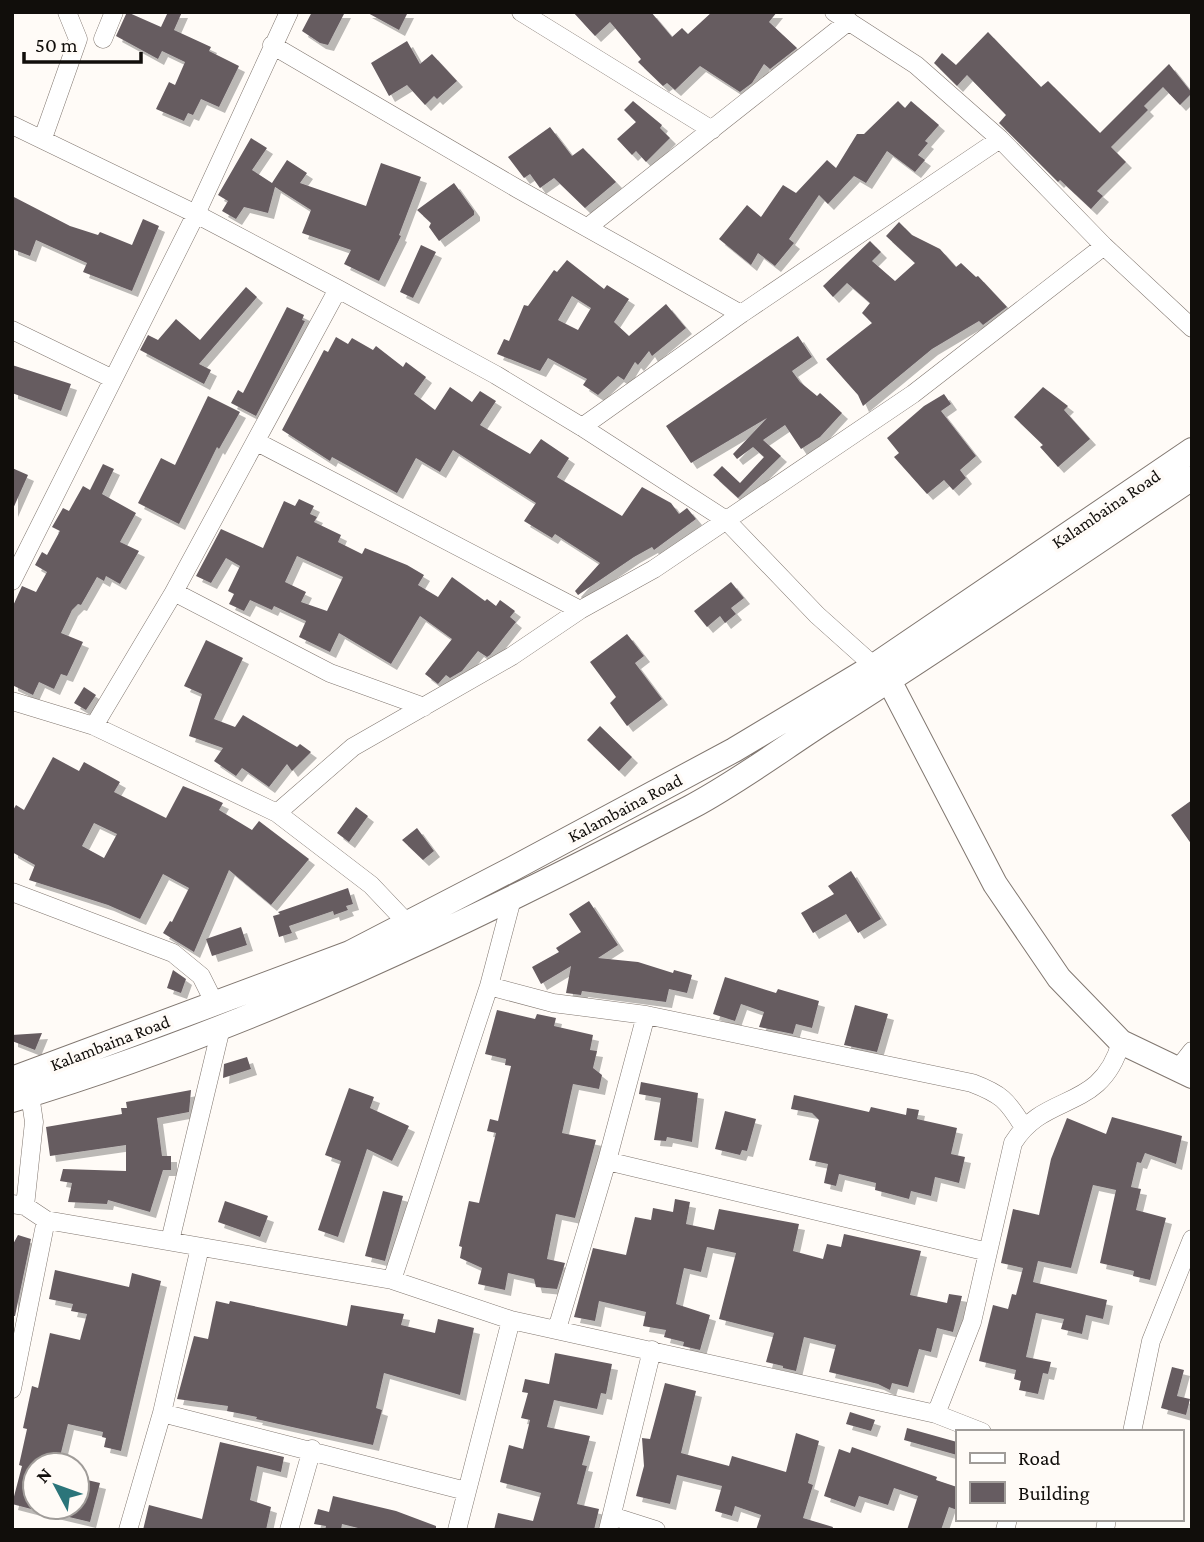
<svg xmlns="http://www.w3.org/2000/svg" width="1204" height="1542" font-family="'Crimson Pro',serif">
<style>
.building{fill:#665c61;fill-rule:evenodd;filter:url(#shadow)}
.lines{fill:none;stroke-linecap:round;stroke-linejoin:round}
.street-casing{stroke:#817770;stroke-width:19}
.secondary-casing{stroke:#817770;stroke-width:26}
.street{stroke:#fff;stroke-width:18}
.secondary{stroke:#fff;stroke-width:24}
.labels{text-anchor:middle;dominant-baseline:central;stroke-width:7;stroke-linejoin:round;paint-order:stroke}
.street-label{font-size:18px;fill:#110e0b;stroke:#fffbf7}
</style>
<defs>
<filter id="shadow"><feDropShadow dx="6" dy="6" stdDeviation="0" flood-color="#0004"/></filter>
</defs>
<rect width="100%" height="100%" fill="#fffbf7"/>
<path class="building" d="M127 12 161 27 168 12H182L174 30 211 47 209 51 239 66 219 107 201 99 193 115 188 113 184 121 156 109 169 82 175 85 185 62 162 51 158 59 116 36Z
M312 12H345L328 45 320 43 302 31Z
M366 12H408L399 30Z
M573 12H651L672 37 682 28 688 34 712 12H777L769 22 797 48 770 69 764 64 752 83 740 92 700 66 675 90 667 83 663 86 638 62 641 59 610 22 595 36Z
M988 32 1041 87 1048 81 1100 133 1169 64 1192 93 1180 105 1163 87 1144 106 1148 110 1111 147 1126 162 1097 191 1103 196 1091 209 1060 180 1058 182 999 123 1006 115 967 75 957 86 934 63 942 53 956 65Z
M407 41 420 64 432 54 457 81 437 99 434 96 425 105 407 85 389 96 371 63Z
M633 101 662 125 660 128 670 138 646 162 636 151 632 155 617 139 636 122 624 110Z
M898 101 905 108 911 101 939 125 925 141 928 143 918 155 925 160 915 172 887 151 866 183 854 176 828 204 819 195 789 239 794 243 775 266 758 253 751 265 719 239 747 205 761 217 783 185 796 193 827 160 836 168 857 134H864Z
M550 127 572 156 583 148 616 182 585 208 554 178 540 188 530 174 524 178 508 157Z
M251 138 267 148 252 170 272 183 287 160 307 173 300 183 366 206 381 163 421 177 399 235 401 236 379 281 344 264 351 250 302 233 311 210 275 187 268 213 244 207 236 219 222 211 228 201 218 195Z
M454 183 474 211V215L439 241 429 227 431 223 417 210Z
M12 196 70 226 98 235 100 232 132 245 143 219 159 226 132 291 83 272 87 263 36 240 30 256 12 249Z
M899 222 912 235 940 249 956 267 961 263 976 277 978 276 1007 307 983 325 979 321 932 349 863 406 858 395 826 359 872 323 862 313 870 303 847 283 833 297 823 286 870 241 881 252 872 261 895 281 915 263 886 236Z
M421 245 436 252 413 298 400 292Z
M567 260 604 289 607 285 629 299 614 322 629 336 666 304 686 328 652 356 649 351 638 365 635 362 624 380 618 376 598 395 583 385 587 379 548 358 540 371 497 354 504 339 509 341 524 305 528 306 554 270 557 272ZM572 296 591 308 578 330 558 320Z
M246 287 257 297 199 364 211 370 204 384 140 350 148 335 158 340 176 319 200 340Z
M287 307 304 315 302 320 305 321 256 416 231 403 238 390 243 393Z
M798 336 812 357 792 371 800 382 817 396 820 393 842 413 820 437 801 449 785 425 763 440 781 456 738 498 713 475 722 466 740 483 764 457 753 447 737 459 733 454 767 418 691 463 666 426Z
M336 337 348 344 352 338 373 350 376 346 403 367 406 362 426 377 414 394 435 410 450 387 472 402 480 391 496 401 480 425 530 454 541 439 569 458 557 477 622 516 642 487 671 503 679 514 687 508 696 519 654 550 652 547 634 557 578 595 575 591 600 563 555 534 552 538 524 521 536 503 453 450 440 472 416 458 397 493 332 457 330 461 282 430 324 350 328 352Z
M12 365 71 384 61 411 12 393Z
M1043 387 1068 406 1064 410 1090 439 1058 467 1040 447 1043 445 1014 417Z
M944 394 951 404 941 411 976 456 960 470 966 478 953 490 944 480 927 494 894 457 899 453 887 438 924 406Z
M208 396 240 412 219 449 217 447 179 524 138 503 161 458 175 465Z
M103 464 114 469 102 494 136 513 120 542 139 551 120 584 106 576 104 581 97 577 81 605 78 604 72 610 61 633 83 642 67 676 61 674 54 689 39 682 33 695 12 685V608L22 586 36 592 47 572 35 565 42 552 47 555 60 531 52 527 63 508 69 511 83 486 90 490Z
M12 468 28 475 12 511Z
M299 499 314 506 310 514 317 517 314 522 341 535 338 542 362 554 365 548 407 565 424 575 418 585 438 597 452 577 485 601 487 599 496 606 500 600 515 611 510 617 516 622 490 655 487 657 478 651 462 671 450 678 446 675 438 684 425 674 452 639 420 616 391 664 339 633 330 652 299 637 306 621 274 606 272 610 250 600 244 611 229 604 234 594 228 591 240 566 226 558 211 583 196 576 221 529 263 548 284 501 295 506ZM297 556 343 577 327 611 301 602 306 592 285 582Z
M731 582 744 598 731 608 736 614 725 623 720 616 707 627 694 611Z
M627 634 644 656 635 663 662 699 627 726 610 703 616 697 590 662Z
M206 640 243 658 214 719 235 727 243 715 297 747 300 744 311 752 292 771 287 764 269 787 242 768 236 776 214 761 223 748 189 736 202 694 184 686Z
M84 687 96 695 86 710 74 703Z
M600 726 632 757 619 771 587 740Z
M53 757 79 771 84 762 120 782 114 792 166 818 183 786 210 797 223 803 219 810 252 830 259 821 309 859 271 905 229 870 194 952 163 933 170 921 172 922 189 888 163 874 140 919 108 905 29 880 35 865 12 852V812L16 805 24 810ZM94 823 117 834 104 858 82 846Z
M1192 800V845L1171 815Z
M356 807 368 816 349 842 337 833Z
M417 828 434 851 423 860 402 840Z
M851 871 881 919 858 933 846 914 813 933 801 913 834 894 828 886Z
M348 888 353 904 346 906 348 910 334 915 333 911 289 926 292 933 279 937 273 916 280 914 278 912Z
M589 901 618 945 598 958 638 962 673 973 674 970 692 975 687 993 669 989 666 1002 582 991 581 995 566 993 571 966 541 984 532 967 559 952 556 948 581 932 569 914Z
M241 927 247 945 212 956 206 939Z
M173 970 186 979 181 993 167 988Z
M725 977 776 993 778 989 819 1001 812 1028 796 1024 793 1034 759 1027 764 1012 741 1004 735 1021 713 1014Z
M855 1005 888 1014 877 1052 844 1045Z
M497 1010 535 1019 537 1014 556 1018 554 1026 593 1035 590 1050 597 1051 593 1068 602 1075 599 1089 573 1084 562 1133 596 1140 575 1218 556 1214 547 1259 565 1263 557 1289 536 1287 534 1279 508 1273 505 1290 478 1284 482 1268 460 1258 462 1247 459 1246 469 1201 479 1203 496 1133 487 1131 490 1119 498 1121 511 1066 505 1065 506 1059 485 1054Z
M42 1033 35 1050 12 1041V1035Z
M247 1057 251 1069 223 1078 224 1064Z
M641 1082 698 1093 692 1142 667 1137 666 1141 654 1140 661 1098 639 1094Z
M349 1088 374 1097 370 1108 409 1126 392 1161 367 1149 338 1237 318 1230 341 1161 325 1155Z
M191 1090 189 1112 157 1118 162 1156H171V1170H163L150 1212 108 1200 107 1204 68 1202 72 1183 60 1181 63 1169 126 1171V1145L50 1156 46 1127 122 1114 121 1108H127L126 1102Z
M794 1095 869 1112 871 1107 906 1115 907 1108 919 1110 917 1119 957 1128 951 1154 965 1157 959 1183 935 1177 931 1196 911 1191 909 1199 875 1190 876 1183 839 1174 836 1186 824 1183 828 1164 809 1160 819 1120 812 1113 791 1109Z
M725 1111 756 1119 747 1151 742 1150 740 1155 715 1149Z
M1112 1117 1182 1136 1176 1164 1145 1153 1141 1163 1137 1162 1131 1187 1141 1189 1136 1210 1166 1218 1150 1280 1133 1276 1134 1271 1100 1263 1116 1190 1093 1185 1071 1268 1038 1261 1033 1282 1107 1300 1103 1319 1086 1315 1082 1334 1061 1329 1064 1319 1036 1313 1026 1357 1051 1362 1048 1374 1043 1373 1038 1394 1019 1390 1021 1381 1014 1379 1016 1370 979 1361 993 1305 1008 1309 1012 1294 1016 1295 1023 1268 1001 1263 1013 1209 1039 1215 1051 1159 1067 1118 1106 1134Z
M383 1191 403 1196 385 1261 365 1256Z
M675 1199 690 1202 686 1224 714 1230 719 1209 799 1224 793 1251 823 1259 827 1244 841 1247 844 1234 921 1251 910 1295 947 1303 949 1294 962 1296 953 1332 937 1328 931 1352 919 1349 908 1387 892 1383 890 1390 878 1384 829 1372 836 1345 804 1337 796 1371 783 1368V1366L766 1362 774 1333 719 1319 736 1253 707 1247 701 1272 684 1268 676 1304 710 1315 700 1350 683 1346 684 1342 664 1337 666 1330 643 1326 646 1312 599 1301 595 1321 574 1317 593 1248 626 1255 635 1217 651 1220 653 1208 673 1212Z
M225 1201 268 1216 260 1237 218 1222Z
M18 1235 31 1239 15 1316H12V1246Z
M55 1270 129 1287 132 1273 161 1281 121 1451 104 1447 106 1438 102 1437 103 1432 68 1424 58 1465H35V1510L12 1504 22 1466 19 1465 27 1429 23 1428 32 1386 38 1388 50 1333 80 1340 87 1314 71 1311 73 1304 49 1299Z
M216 1301 229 1304 230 1301 347 1326 351 1305 404 1314 401 1325 435 1333 438 1319 474 1328 460 1395 384 1373 376 1408 382 1410 373 1445 256 1419 257 1417 227 1411 228 1406 177 1399 194 1336 208 1339Z
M555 1353 612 1364 606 1394 601 1393 597 1409 554 1400 547 1427 590 1436 582 1465 587 1466 577 1504 599 1509 594 1530H494L498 1513 533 1521 541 1493 500 1482 509 1445 523 1449 530 1420 521 1418 528 1393 522 1392 525 1379 549 1384Z
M1172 1367 1184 1370 1177 1396 1190 1399 1186 1415 1161 1408Z
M665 1383 696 1391 681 1453 729 1466 732 1456 786 1472 796 1433 819 1441 808 1483 813 1485 803 1518 833 1527 832 1530H756L761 1515 735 1506 732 1516 715 1511 722 1486 677 1475 670 1504 636 1496 644 1466 642 1438 650 1439Z
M850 1412 875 1420 871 1431 846 1424Z
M907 1428 957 1442V1455L904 1440Z
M220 1442 284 1457 281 1472 257 1466 250 1500 271 1507 266 1530H143L149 1505 202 1519Z
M852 1447 937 1477 936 1480 957 1487V1510L949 1507 941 1530H907L918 1496 894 1488 888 1505 859 1496 855 1507 824 1496 839 1449 850 1453Z
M83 1479 100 1483 90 1522 48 1512V1507H77Z
M333 1496 396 1511 436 1526V1530H366L342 1524 341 1530H325L326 1526 314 1524 318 1509 329 1512Z"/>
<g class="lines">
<defs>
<path id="street" d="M521 12 712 130
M834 12 916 65 1000 139 1104 246 1192 328
M103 39 114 12
M272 45 518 189 741 314
M12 125 196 214 338 289 496 375 582 427 726 520 817 615 874 666
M43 138 78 39 67 12
M588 227 849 21
M12 330 111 378
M582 427 741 314 1000 139
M257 442 580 610
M12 581 196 214 289 12
M174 592 330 673 424 707
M12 701 94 726 277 813 371 885 407 923
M94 726 174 592 338 289
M277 813 353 747 512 656 580 610 654 569 913 394 1104 246
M12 892 173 953 201 976 215 1004
M489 986 553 1003 646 1015 972 1083C1001 1094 1007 1100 1023 1126
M1177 1070 1192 1051
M607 1161 646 1015
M12 1204 25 1206 46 1220 392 1280 511 1320 936 1414 982 1432
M25 1206 34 1122 30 1095
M170 1241 221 1028
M392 1280 489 986 512 899
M557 1329 607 1161 988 1252
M12 1389 46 1220
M162 1413 466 1491
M936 1414 972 1322 1013 1143C1045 1091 1101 1113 1121 1042
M1132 1432 1151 1341 1192 1239
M612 1516 656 1530
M128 1530 162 1413 200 1247
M289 1530 312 1449
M457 1530 511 1320
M608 1530 652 1350
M1005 1530 1008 1519
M1105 1530 1107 1519"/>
<path id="secondary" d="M883 669 995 884 1059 978 1121 1042 1192 1076
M12 1079 350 953 514 868 734 750 874 666 1192 450
M12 1100C249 1029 472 922 691 807 738 782 782 749 827 720 950 642 1071 559 1192 478"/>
</defs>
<use href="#street" class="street-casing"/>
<use href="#secondary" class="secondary-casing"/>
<use href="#street" class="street"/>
<use href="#secondary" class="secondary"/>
</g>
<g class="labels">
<g class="street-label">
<text transform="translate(1106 509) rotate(-34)">Kalambaina Road</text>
<text transform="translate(625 808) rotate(-28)">Kalambaina Road</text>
<text transform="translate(110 1043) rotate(-21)">Kalambaina Road</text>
</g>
</g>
<rect width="1204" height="1542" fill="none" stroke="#110e0b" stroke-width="28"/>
<rect x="956" y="1430" width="228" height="91" fill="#fffbf7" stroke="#a09c99" stroke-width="2"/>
<rect x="970" y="1453" width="35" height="10" fill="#ffffff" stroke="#a09c99" stroke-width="2"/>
<text x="1018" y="1465" font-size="21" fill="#110e0b">Road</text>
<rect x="970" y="1482" width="35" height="21" fill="#665c61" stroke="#a09c99" stroke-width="2"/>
<text x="1018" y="1500" font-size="21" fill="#110e0b">Building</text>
<g transform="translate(56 1486) rotate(311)"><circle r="33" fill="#fffbf7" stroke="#a09c99" stroke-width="2"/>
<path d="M0-5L12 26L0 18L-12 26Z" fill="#2b757a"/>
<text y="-10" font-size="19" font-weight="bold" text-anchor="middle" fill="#110e0b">N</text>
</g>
<path d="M24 52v10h117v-10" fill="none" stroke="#110e0b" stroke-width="3.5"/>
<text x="35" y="52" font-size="21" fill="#110e0b" stroke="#fffbf7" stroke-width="5" paint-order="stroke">50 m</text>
</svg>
